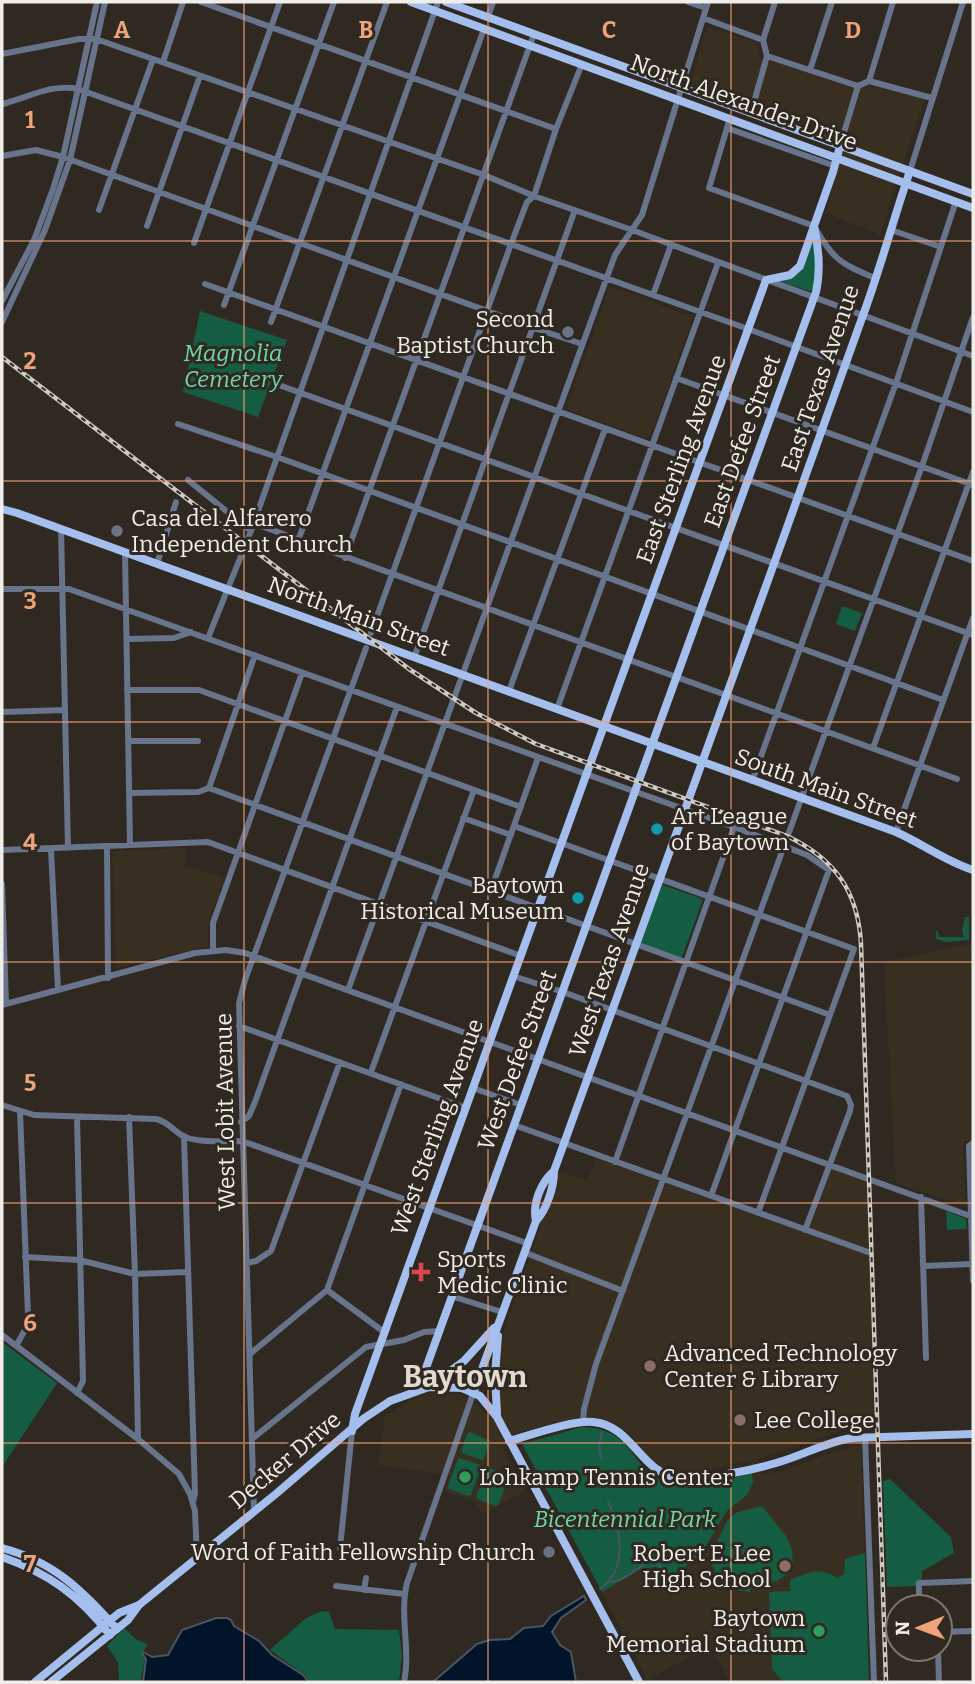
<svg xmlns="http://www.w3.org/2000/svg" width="975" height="1684" font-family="Bitter,serif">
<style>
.built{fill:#382f21}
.green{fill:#145d42}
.water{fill:#011429;stroke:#495562;stroke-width:2}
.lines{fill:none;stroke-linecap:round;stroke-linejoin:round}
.stream{stroke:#495562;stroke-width:2}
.minor{stroke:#67748b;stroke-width:6}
.major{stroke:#a4beee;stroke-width:8}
.rail-casing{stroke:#cfcac5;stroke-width:4.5}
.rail{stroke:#2f2921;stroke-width:2;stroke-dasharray:5;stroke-linecap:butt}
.grid{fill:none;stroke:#f0a27a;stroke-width:2;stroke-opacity:0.55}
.worship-dot{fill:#6b7280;stroke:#2f2921;stroke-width:2.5}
.culture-dot{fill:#0f9aa8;stroke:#2f2921;stroke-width:2.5}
.health-dot{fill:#e0444e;stroke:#2f2921;stroke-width:2.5}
.education-dot{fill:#8d6e63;stroke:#2f2921;stroke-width:2.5}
.leisure-dot{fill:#2e9e5b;stroke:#2f2921;stroke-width:2.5}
.labels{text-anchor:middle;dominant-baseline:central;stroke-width:6;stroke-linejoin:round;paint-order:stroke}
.street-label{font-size:23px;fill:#f1ede8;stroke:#2f2921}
.poi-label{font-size:23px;fill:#f1ede8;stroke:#2f2921;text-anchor:start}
.park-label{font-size:23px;font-style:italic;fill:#70d7ab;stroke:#2f2921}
.district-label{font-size:30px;font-weight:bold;fill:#e2dacf;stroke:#2f2921}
.grid-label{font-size:23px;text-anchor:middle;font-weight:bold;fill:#f0a27a;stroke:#2f2921;stroke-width:6;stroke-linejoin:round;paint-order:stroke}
</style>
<rect width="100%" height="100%" fill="#2f2921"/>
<path class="built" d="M707 27 757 43 761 59 925 99 880 235 826 213 845 139 690 83Z
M610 286 693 317 651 435 645 438 566 409Z
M185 848V868H195L224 878 208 926V946L116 968 112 853 114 851Z
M973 943V1139L963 1142 966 1206 896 1183 884 962Z
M596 1158 807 1234 831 1168 868 1181 875 1429 841 1431 757 1460 761 1475 786 1470 836 1451 861 1446 869 1682H730L711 1646 647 1680 602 1592 639 1570 657 1567 705 1551 714 1529 726 1512 746 1495 753 1483 750 1461 689 1473 664 1470 651 1459 631 1435 622 1428 611 1422 589 1416 514 1433 503 1448 525 1491 483 1514 475 1502 444 1491 450 1475 378 1465 385 1416 412 1400 428 1393 459 1394 478 1405 487 1415 500 1401 498 1377 503 1334 560 1171 587 1181Z"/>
<path class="green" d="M813 240 815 242 816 273 813 290 809 291 780 281C806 274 805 263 813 240Z
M200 311 287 340 258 417 183 392Z
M842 606 862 613 855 631 836 624Z
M660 884 703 899 682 958 640 944Z
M965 917H969V940L946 942 936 939V931H938L939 937H964L962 930Z
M946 1211 966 1219 967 1229 947 1230Z
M2 1342 57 1383 2 1467Z
M582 1427C636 1428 630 1471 665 1481 692 1489 725 1478 752 1473L753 1483 747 1495 726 1512 699 1558 670 1576 656 1567 639 1570 602 1592 522 1444Z
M470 1432 490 1441 484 1459 481 1460 462 1453 461 1451 467 1434Z
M460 1458 480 1465 481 1467 471 1495 469 1496 449 1489 448 1486 458 1459Z
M488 1468 507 1474 509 1477 499 1504 496 1506 477 1499 476 1496Z
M890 1479 951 1537 954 1553 922 1571V1579L916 1586 887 1587 883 1481Z
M762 1506 786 1536 792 1550 793 1566 790 1572 777 1581 751 1587 750 1592 724 1588 711 1563 715 1546 727 1521 735 1513Z
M865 1553 869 1682H783L772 1669 769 1592 790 1591V1580C807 1573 820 1566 837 1578L844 1574 845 1559Z
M322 1611 329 1612 335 1629 399 1630 402 1655 399 1682H310L306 1676 270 1650 306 1618Z
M124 1628 137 1640 148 1644 142 1653 145 1659 140 1682H119L118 1662 107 1646Z"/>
<path class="water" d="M584 1596 586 1600 561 1618 552 1632 560 1645 571 1652 576 1682H433L477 1644 490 1640 510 1639 524 1628 543 1626 551 1616Z
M216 1618H227L231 1620 234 1626 259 1641 272 1655 303 1675 309 1682H143L146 1659 142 1653 143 1652 152 1657 168 1655 182 1630Z"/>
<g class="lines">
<path class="stream" d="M601 1458 599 1445 602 1432
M611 1582C626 1580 638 1567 651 1560L669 1572
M600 1589C628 1569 622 1530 608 1502"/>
<path class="minor" d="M201 2 556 129
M688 2 706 8
M775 2 763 40 767 56 858 86 869 81 932 98
M488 17 493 2
M703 18 763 40
M2 54 79 39H96L484 175 534 196 632 230 973 356
M163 62 183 2
M810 70 832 2
M869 81 893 2
M2 104C27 98 52 83 78 89L748 329 973 412
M751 113 767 56
M730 118 709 188 814 226C833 260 841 264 875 278
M727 128 835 166
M840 146 858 86
M2 156 36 150 63 157 534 328 582 344
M910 171 963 2
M99 210 153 59
M147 226 200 76
M891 230 941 247
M194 243 280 2
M205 284 973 561
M653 295 671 245
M2 301 34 240 53 189 63 157 97 2
M224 305 334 2
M2 322 45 230 70 160 105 2
M271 322 387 2
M676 378 973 485
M276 384 973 635
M178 424 277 457 943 700
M188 480 251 531
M253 523 957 779
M61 529 68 848
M298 541 484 29
M125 552 130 845
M345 558 534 34
M157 564 176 502
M2 589H69L734 827 807 855 829 870 711 1196
M371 633 511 244 527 202 534 196 556 129 582 64
M208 638 251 531 438 2
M127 639 174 638 191 632
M414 658 575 210
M127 690H199L521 807
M509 691 605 429
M557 709 718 263
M2 712 65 710
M128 741H198
M873 748 973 472
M752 781 896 383 956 201
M209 788 255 655
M129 793 198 792 209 788 830 1015
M463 818 511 835
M514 826 854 949 758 1213
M896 832 973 618
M107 846 108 978
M51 849 58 990
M2 850 208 842 521 956
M2 884 6 1004
M490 893 538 758
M213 950V923L302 673
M513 976 563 992 847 1096 851 1105 850 1111 805 1230
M348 990 615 255 642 215 708 2
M2 1005 195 953 226 950 245 953 973 1217
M239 1026 466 1108
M371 1072 474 790
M473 1088 521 1105
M2 1105 34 1115 156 1119C169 1122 174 1132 185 1137 201 1143 225 1141 242 1141L529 1244
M77 1117 83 1381 77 1393
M129 1117 135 1274 138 1439
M241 1122 249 1116 255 1102 397 707
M514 1125 868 1252
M184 1136 195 1493 193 1502
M973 1143 969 1146 973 1281
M615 1162 734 827
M921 1197 926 1358
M526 1253 623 1291
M25 1257 79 1260 135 1274 188 1272
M247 1263 256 1261 271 1251 340 1062
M923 1266 973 1264
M327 1290 384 1332
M451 1296 502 1312
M2 1335 138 1439 179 1474 190 1494 195 1511 197 1559
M16 1346 26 1328 28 1315 20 1111
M250 1354 327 1290 401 1084
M583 1422 584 1409 596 1364 922 466 973 317
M352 1431 340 1548 415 1557
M865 1437 874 1682
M252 1439 366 1347 404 1340 424 1332 439 1331
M254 1512 239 1003 245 980 366 648
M336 1586 404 1594
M364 1590 366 1578
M919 1607V1583L973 1581
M940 1632 973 1631
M896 1633H898
M938 1649 939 1682
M404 1682C411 1649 399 1616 407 1583L474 1391"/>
<path class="major" d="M411 2 973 208
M446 2 973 194
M2 509 17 513 896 832C923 844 945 861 973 870
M536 1221C532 1204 541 1182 554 1171
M432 1385 464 1361 494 1328
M418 1390 816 292C821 270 819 249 814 226
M474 1391 536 1221C547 1209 554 1187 554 1171 656 887 761 603 862 318 880 270 893 220 910 171
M497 1414 495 1375 498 1336
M352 1431 355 1414C490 1035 629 658 766 280L790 275 800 266 833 172 840 146
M509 1441C531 1435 572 1420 593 1422 633 1425 641 1475 680 1478 704 1480 752 1470 776 1463 802 1456 825 1442 852 1438L973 1434
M2 1548C55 1562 81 1590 117 1629
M2 1557C48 1573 79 1595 110 1635
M35 1682 119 1613 139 1605
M51 1682 128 1620 139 1605 277 1493 363 1419 390 1401 429 1387 462 1388 480 1396 497 1417 639 1682"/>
<defs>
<path id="rail" d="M2 357 409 669 476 713 536 744 787 836C835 859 858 891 861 944L886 1682"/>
</defs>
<use href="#rail" class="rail-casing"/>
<use href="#rail" class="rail"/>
</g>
<path class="grid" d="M244 2V1682M488 2V1682M731 2V1682M2 241H973M2 481H973M2 722H973M2 962H973M2 1203H973M2 1443H973"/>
<g class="worship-dot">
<circle cx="568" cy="332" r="7"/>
<circle cx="117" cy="531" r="7"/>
<circle cx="549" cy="1552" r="7"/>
</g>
<g class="culture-dot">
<circle cx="657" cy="829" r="7"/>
<circle cx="578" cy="898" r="7"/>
</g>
<path class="health-dot" d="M417.5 1261.5h7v7h7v7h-7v7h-7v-7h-7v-7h7z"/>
<g class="education-dot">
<circle cx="650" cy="1366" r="7"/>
<circle cx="740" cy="1420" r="7"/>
<circle cx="785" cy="1566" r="7"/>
</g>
<g class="leisure-dot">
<circle cx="465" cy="1477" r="7"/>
<circle cx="819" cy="1631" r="7"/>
</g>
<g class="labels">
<g class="street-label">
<text transform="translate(744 102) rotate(20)">North Alexander Drive</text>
<text transform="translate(820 378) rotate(-71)">East Texas Avenue</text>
<text transform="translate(742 441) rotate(-70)">East Defee Street</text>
<text transform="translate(681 459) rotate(-70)">East Sterling Avenue</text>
<text transform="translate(359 616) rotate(20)">North Main Street</text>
<text transform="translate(826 788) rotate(20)">South Main Street</text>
<text transform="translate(609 960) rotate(-71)">West Texas Avenue</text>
<text transform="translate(517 1060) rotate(-70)">West Defee Street</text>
<text transform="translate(225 1112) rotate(-91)">West Lobit Avenue</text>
<text transform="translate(437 1127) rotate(-70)">West Sterling Avenue</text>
<text transform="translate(285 1460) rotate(-40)">Decker Drive</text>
</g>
<g class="poi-label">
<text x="554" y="319" text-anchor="end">Second<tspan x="554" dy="26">Baptist Church</tspan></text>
<text x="131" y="518">Casa del Alfarero<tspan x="131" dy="26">Independent Church</tspan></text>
<text x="671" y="816">Art League<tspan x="671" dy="26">of Baytown</tspan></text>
<text x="564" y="885" text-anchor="end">Baytown<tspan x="564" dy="26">Historical Museum</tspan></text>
<text x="437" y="1259">Sports<tspan x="437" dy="26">Medic Clinic</tspan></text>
<text x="664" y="1353">Advanced Technology<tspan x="664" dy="26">Center &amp; Library</tspan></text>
<text x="754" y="1420">Lee College</text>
<text x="479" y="1477">Lohkamp Tennis Center</text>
<text x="535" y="1552" text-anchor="end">Word of Faith Fellowship Church</text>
<text x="771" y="1553" text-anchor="end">Robert E. Lee<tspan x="771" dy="26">High School</tspan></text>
<text x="805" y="1618" text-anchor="end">Baytown<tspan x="805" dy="26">Memorial Stadium</tspan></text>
</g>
<g class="park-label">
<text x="233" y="353">Magnolia<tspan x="233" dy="26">Cemetery</tspan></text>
<text x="625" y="1519">Bicentennial Park</text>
</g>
<g class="district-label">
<text x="465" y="1377">Baytown</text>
</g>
</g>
<g class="grid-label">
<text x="122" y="38">A</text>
<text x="366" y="38">B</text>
<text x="609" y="38">C</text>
<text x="853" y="38">D</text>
<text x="30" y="128">1</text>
<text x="30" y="369">2</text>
<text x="30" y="609">3</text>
<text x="30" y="850">4</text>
<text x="30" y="1091">5</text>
<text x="30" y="1331">6</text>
<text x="30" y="1572">7</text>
</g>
<rect width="975" height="1684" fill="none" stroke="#f1ede8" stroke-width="7"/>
<g transform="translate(919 1628) rotate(269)"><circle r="33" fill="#2f2921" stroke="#7d7771" stroke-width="2"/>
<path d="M0-5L12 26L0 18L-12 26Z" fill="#f0a27a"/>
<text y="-10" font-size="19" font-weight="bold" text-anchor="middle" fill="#f1ede8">N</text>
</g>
</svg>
